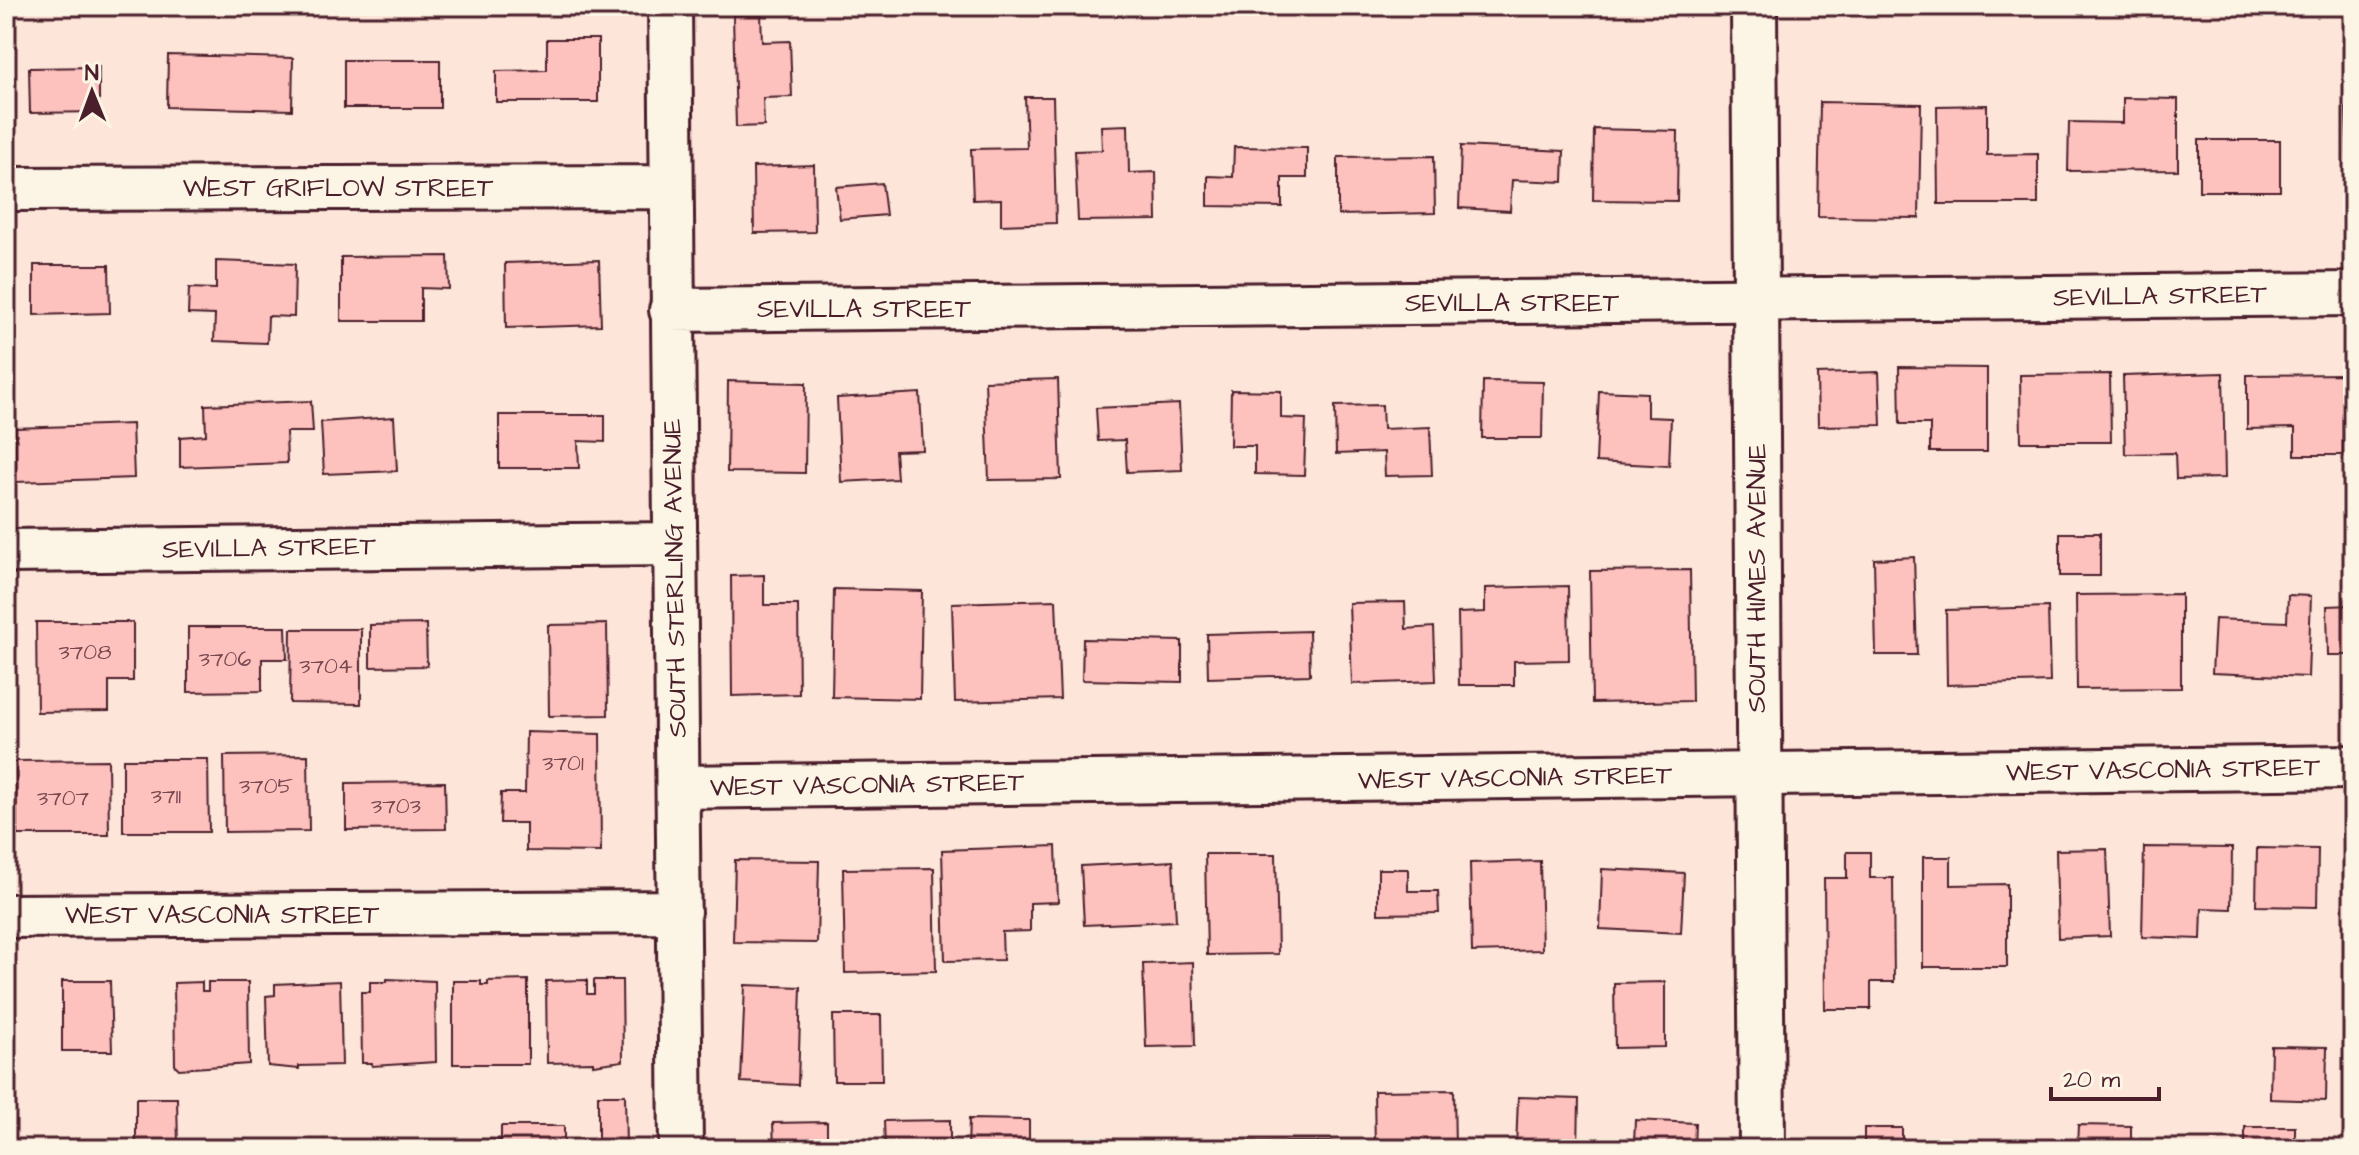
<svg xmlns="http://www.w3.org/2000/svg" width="2359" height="1155" font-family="'Architects Daughter',sans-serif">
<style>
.building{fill:#fec2be;stroke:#4a1f2b;stroke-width:2}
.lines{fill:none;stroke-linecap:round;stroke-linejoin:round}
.street-casing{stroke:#4a1f2b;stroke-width:48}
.secondary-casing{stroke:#4a1f2b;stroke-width:50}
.street{stroke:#fcf5e5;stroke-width:42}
.secondary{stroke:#fcf5e5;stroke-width:44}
.labels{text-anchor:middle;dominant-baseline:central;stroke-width:6;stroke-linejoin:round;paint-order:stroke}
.number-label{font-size:22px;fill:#774850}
.street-label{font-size:26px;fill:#4a1f2b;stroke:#fcf5e5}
</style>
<rect width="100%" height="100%" fill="#fde6d9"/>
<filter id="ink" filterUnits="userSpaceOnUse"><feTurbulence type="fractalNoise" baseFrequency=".0125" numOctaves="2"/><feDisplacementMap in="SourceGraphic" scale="16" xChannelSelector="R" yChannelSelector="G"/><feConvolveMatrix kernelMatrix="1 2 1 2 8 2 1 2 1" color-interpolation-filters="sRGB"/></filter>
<g filter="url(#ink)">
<path class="building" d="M2093 6H2155V9L2093 8Z
M761 14 762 42 790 41 792 97 763 98 764 126 736 127 733 15Z
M547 39H598V102H496V71L547 70Z
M168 55 293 58 292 110 167 107Z
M344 60H440V108H344Z
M99 67V112L30 113 29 68Z
M1025 97H1053L1056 223 1001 225V199L973 200 971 149 1027 148Z
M2123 98 2178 99V170L2068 171 2069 122 2123 123Z
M1820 102 1921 104 1919 218 1818 217Z
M1987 105V155L2038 154V204H1938L1937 106Z
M2346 108H2353V200H2349Z
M1128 125 1129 173 1156 172 1157 220 1078 221 1075 151 1102 150 1101 126Z
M1594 129 1678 131 1677 201 1593 200Z
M2199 140H2280V191H2199Z
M1461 146 1564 151 1563 182 1512 180 1510 211 1459 208Z
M1234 147 1307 148V178H1282V207L1208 206V176L1233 177Z
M1434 156 1435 213 1338 215V157Z
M814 165 815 232 754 233 753 167Z
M882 183 886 215 840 219 836 187Z
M448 256 449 289 421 288V321H341V257Z
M599 260 601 325 506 328 505 263Z
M216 261 295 264 294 317 268 316 267 343 214 341 215 315 188 314 189 288 216 289Z
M34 265H109L110 313 34 315Z
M1899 367 1987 368V452H1930V424H1900Z
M1879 372 1881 425 1818 426 1817 374Z
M2223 373 2225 478 2176 479 2175 453 2125 454 2123 376Z
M2110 374 2111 442H2021L2020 375Z
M2343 374V455H2295V428L2247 429V375Z
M1058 379 1061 479 989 480 985 381Z
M728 381 806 383 805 473 727 472Z
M1483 381 1543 382 1542 438H1482Z
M1231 390 1281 391V418L1306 419 1304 475 1255 474V446H1230Z
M1599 391 1647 393V417L1671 418 1669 466 1596 462Z
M920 393 923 450 895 451 897 479 841 482 837 398Z
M311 401 313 432H286L287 463 180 467V437L206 435 205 405Z
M1179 404 1182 470 1127 472 1125 440 1098 441 1096 408Z
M1382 405 1383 429 1430 427 1432 475 1385 476 1384 452 1336 454 1335 406Z
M499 415H605V442L578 441 579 468H499Z
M394 417 397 471 324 474 321 422Z
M132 424 134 478 16 482 15 428Z
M2060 533H2100V576H2060Z
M1914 557 1917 655H1876L1874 559Z
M1690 570 1692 701 1592 703 1590 571Z
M764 575V605H798L799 694 732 696 731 576Z
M1568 586 1569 660 1514 661V685H1459L1458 613 1485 612V588Z
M834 589 922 591 920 699 832 697Z
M2181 594V688L2077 689 2076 595Z
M2288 595 2311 596 2308 677 2212 673 2215 619 2287 622Z
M1056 600 1060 699 955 702 952 603Z
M1405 602 1406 629 1434 627 1436 681 1352 684 1349 603Z
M2353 605V655H2328L2327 606Z
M2048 607 2050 682 1947 685 1946 610Z
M36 622H133V681H109V711L37 712Z
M426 624 427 666 370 667V625Z
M607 624 608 715 549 716 548 625Z
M188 627H286L287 659H262V691L188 692Z
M291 629H361V704L290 703Z
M1309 631 1310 675 1208 678 1207 634Z
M1083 639 1182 641V682L1082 680Z
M526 732 600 734 601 852 526 851V823H500L501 793H525Z
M308 755 309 831 225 832 224 756Z
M123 759H208L209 832H123Z
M108 760 109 835H17L16 761Z
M445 782 446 829 346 830V783Z
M1056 846 1058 902 1030 903V931L1002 932 1003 960 945 961 942 850Z
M2144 847 2232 848 2231 909 2202 908 2201 939 2142 937Z
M2257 848 2318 849 2317 907 2256 906Z
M2107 849 2110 936 2058 938 2056 850Z
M1847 852H1870V878H1893L1894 982H1871V1009H1825L1824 878H1847Z
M1205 854H1276L1278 954 1207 955Z
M1923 857H1951V885L2007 884V967H1923Z
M735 860 819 861 817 943 733 942Z
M1173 861 1176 921 1084 925 1081 866Z
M1540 861 1542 950 1472 952 1470 863Z
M934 868 936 971 845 973 843 869Z
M1378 869H1408V891H1438L1439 913 1378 914Z
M1602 869 1684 873 1681 933 1600 929Z
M1193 962 1195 1046 1146 1047 1143 964Z
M387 979 435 981 436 1062 372 1066V1063H362L361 992H370V982H387Z
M528 980V1064H453V981H481V985H488V981Z
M587 980V994H594V980H622L623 1061 593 1065V1062L547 1063 546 981Z
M62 981H110L112 1051H62Z
M340 981 342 1065 299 1066V1069L268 1066 266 996 275 995V984Z
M202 982V991H208V982H248L249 1064 179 1069 175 1065 174 983Z
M1665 982V1047L1615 1048 1614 983Z
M745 985 801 987 798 1085 741 1082Z
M833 1015H881L882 1081H834Z
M2271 1046 2327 1047 2326 1101 2270 1099Z
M1454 1090 1455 1149H1375L1374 1091Z
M598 1095H625L626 1149H598Z
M1518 1097 1579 1099 1578 1149H1516Z
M136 1098H177L178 1145 136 1146Z
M969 1119 1029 1120V1149H968Z
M950 1120V1149H885L884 1121Z
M1635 1120 1695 1123 1694 1149H1604V1143L1634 1145Z
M827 1122V1146L854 1145V1149H748L774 1147 773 1123Z
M2078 1125 2131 1126V1149H2050L2077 1148Z
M501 1126H564V1149H463V1140H501Z
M2245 1127H2295V1149H2245Z
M1864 1128H1902V1149H1864Z
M1104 1141 1157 1142 1156 1149H1104Z
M1207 1141 1333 1142V1149H1207Z
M258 1147V1149H185Z
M299 1148H404V1149H299Z"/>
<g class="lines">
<defs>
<path id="street" d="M670 6 681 1149
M6 189 670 187
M671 310 2353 294
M6 551 675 544
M678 787 2353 767
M6 916 679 912"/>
<path id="secondary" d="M1754 6 1762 1149"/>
</defs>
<use href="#street" class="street-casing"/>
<use href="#secondary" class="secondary-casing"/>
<use href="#street" class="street"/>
<use href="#secondary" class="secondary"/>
</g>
</g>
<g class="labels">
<g class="number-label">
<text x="85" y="652">3708</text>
<text x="225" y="659">3706</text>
<text x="326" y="666">3704</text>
<text x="563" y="763">3701</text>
<text x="266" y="786">3705</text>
<text x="166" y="796">3711</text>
<text x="63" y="798">3707</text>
<text x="396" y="806">3703</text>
</g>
<g class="street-label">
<text x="338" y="188">WEST GRIFLOW STREET</text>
<text transform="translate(2160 296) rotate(-1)">SEVILLA STREET</text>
<text x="1512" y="303">SEVILLA STREET</text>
<text x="864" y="309">SEVILLA STREET</text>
<text transform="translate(269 548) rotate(-1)">SEVILLA STREET</text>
<text transform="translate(675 578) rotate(-91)">SOUTH STERLING AVENUE</text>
<text transform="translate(1757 578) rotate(-90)">SOUTH HIMES AVENUE</text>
<text transform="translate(2163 770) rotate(-1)">WEST VASCONIA STREET</text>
<text transform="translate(1515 778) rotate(-1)">WEST VASCONIA STREET</text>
<text transform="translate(867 785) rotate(-1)">WEST VASCONIA STREET</text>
<text x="222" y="915">WEST VASCONIA STREET</text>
</g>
</g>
<rect width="2359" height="1155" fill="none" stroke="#fcf5e5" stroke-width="32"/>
<rect x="16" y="16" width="2327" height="1123" fill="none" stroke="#4a1f2b" stroke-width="3" filter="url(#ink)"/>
<g transform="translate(92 92) rotate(359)" stroke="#fcf5e5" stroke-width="6" paint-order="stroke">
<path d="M0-6L14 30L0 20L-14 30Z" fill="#4a1f2b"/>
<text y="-12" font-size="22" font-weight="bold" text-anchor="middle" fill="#4a1f2b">N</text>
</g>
<path d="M2051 1087v12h108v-12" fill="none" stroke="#4a1f2b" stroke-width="4"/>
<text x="2063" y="1087" font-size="24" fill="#4a1f2b" stroke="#fcf5e5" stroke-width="6" paint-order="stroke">20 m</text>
</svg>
